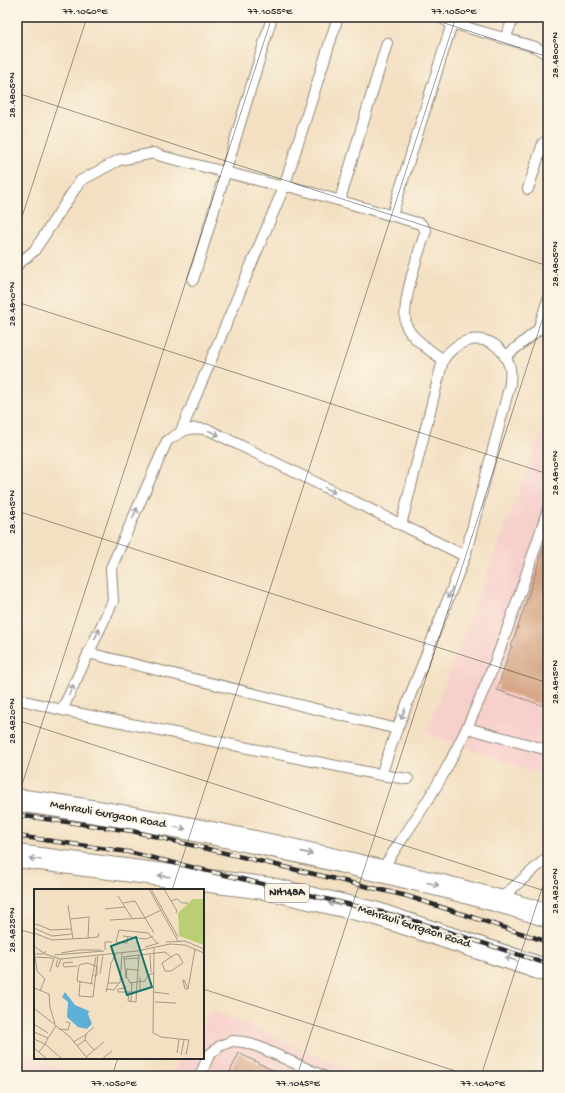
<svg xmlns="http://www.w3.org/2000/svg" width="565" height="1093" font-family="'Gochi Hand',sans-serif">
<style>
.built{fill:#f7d0cc}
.building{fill:#d7a788}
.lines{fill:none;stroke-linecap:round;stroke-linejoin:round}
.lane-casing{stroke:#8f8676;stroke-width:12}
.highway-casing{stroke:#8f8676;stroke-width:24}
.lane{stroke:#fff;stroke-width:10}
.highway{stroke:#fff;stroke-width:22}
.rail-casing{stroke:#2b2b2b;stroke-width:4.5}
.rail{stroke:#fcf5e5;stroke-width:3;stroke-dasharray:9;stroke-linecap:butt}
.oneway{stroke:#a0a0a0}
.ticks{fill:none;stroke:#2b2b2b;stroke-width:1;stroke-opacity:0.45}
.labels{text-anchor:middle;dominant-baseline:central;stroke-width:4;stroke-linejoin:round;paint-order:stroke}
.shield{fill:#fcf5e5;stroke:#6a6863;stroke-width:1}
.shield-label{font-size:11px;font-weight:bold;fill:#2b2b2b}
.street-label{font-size:12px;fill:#2b2b2b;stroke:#fcf5e5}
.inset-road{fill:none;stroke:#a39886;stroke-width:1}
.view{fill:#0f766e;fill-opacity:0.15;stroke:#0f766e;stroke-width:2}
.inset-edge{fill:none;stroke:#2b2b2b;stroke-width:2}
.neatline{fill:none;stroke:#2b2b2b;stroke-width:1.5}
.ticks-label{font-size:10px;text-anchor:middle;fill:#2b2b2b}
</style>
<rect width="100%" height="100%" fill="#fcf5e5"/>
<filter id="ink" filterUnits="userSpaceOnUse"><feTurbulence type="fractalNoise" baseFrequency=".025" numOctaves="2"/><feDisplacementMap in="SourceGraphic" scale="8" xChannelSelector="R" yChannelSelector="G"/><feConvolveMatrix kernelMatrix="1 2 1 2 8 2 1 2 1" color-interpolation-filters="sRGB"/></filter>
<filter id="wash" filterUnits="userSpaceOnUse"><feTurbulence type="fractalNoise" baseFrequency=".012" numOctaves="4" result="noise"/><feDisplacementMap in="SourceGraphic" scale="16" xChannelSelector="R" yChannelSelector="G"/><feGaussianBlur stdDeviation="0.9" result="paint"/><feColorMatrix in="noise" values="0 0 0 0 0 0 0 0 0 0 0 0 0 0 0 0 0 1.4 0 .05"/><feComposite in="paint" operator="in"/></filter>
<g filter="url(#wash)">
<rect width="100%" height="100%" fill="#f3e0c2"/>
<path class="built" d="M548 415V777L426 733Z
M212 1010 363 1076H170L181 1058H203V1024Z
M17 1052 77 1076H17Z"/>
<g id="blocks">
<path class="building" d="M544 547 548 548V707L497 690Z
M239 1053 284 1076H228Z"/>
</g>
</g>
<g filter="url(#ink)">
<use href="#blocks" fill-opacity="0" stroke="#8f8676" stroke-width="1"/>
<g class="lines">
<defs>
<path id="lane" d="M439 17 451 23 535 47 548 55
M505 38 514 17
M528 189 543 143 548 141
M340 200 387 43
M392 215 454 17
M17 265 34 251 80 181 119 160 154 153 161 156 284 187 338 17
M193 280 272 17
M505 357 538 330 548 299
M181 431 284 187H292L421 224 426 231C419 250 399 309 407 327 411 338 434 353 443 360
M88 653 397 729
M17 699 62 710 381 775 408 779
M62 710 113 601 111 568 167 441C183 430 189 426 209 430L465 556
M467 728 548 750
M381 775 397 729 465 556 510 384C510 379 511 373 510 368 500 332 462 331 443 360L401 525
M381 871C402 838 426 806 445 771 490 689 519 597 548 509
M499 900 548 857
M200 1076 209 1055 220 1046 232 1041 244 1042 259 1047 323 1076"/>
<path id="highway" d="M17 800C130 815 242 838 352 864 418 880 484 895 548 916
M17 856 271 889 374 913 548 971"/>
</defs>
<use href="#lane" class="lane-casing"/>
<use href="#highway" class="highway-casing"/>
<use href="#lane" class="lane"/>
<use href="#highway" class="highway"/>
<defs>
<path id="rail" d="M17 815 132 831 407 896 548 942
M17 836 128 852 402 917 548 964"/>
</defs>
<use href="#rail" class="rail-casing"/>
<use href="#rail" class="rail"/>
</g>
<defs><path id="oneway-shaft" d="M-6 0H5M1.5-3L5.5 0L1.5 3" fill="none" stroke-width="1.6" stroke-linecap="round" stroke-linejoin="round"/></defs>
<g class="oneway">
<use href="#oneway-shaft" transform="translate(214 433) rotate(25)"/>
<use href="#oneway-shaft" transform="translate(330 490) rotate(26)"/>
<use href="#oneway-shaft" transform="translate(135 513) rotate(-66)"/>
<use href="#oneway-shaft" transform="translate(450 593) rotate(111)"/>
<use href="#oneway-shaft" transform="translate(97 634) rotate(-64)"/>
<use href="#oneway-shaft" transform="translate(71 690) rotate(-66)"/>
<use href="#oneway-shaft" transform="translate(403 714) rotate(112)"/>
<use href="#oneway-shaft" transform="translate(180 828) rotate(11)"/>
<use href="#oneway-shaft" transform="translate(307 853) rotate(13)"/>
<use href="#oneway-shaft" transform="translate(35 859) rotate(-173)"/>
<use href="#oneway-shaft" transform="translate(164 876) rotate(-173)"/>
<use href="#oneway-shaft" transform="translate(433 884) rotate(14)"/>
<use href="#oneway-shaft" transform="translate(334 904) rotate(-167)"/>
<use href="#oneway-shaft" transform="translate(511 959) rotate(-161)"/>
</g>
</g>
<path class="ticks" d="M426 17 548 57M17 93 548 266M17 232 87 17M17 302 548 474M17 511 548 683M17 720 548 892M17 800 272 17M172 890 456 17M17 929 35 934M203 989 471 1076M112 1076 118 1058M297 1076 548 302M481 1076 548 870"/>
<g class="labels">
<rect class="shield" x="265" y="884" width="44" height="18" rx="3"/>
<g class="shield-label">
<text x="287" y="893">NH148A</text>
</g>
<g class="street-label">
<text transform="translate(108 815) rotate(10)">Mehrauli Gurgaon Road</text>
<text transform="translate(414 927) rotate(18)">Mehrauli Gurgaon Road</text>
</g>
</g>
<g transform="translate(34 889)">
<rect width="170" height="170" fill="#f3e0c2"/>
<path d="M159 10H170V56L145 47 144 24Z" fill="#bacf73"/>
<path d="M31 103 41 116 55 122 54 125 58 135 53 140 44 138 33 128 34 113 28 108Z" fill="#5db1d9"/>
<path class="inset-road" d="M115 0 144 52M117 0 144 48M130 0 143 22 142 24M84 7 98 29M137 12 143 10 148 14H154M89 14 101 12 120 44M34 16 39 50M71 20 91 18M76 31 111 29 127 21M0 37 2 35 17 41 37 40M0 39 18 47 38 45M0 44 18 51 54 49 55 28 36 30M89 47 112 50 119 47M94 48 93 54 82 53 85 41 114 44 123 54M54 49 64 48 65 44M132 53 151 52 170 60M0 57 11 65 27 70 103 62 136 55 151 56 170 64M111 58 125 54M120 59 119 144 127 148 155 151 152 166M71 61V53H78M27 64 45 61H67M0 65H9L12 62M142 65 145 66 149 74 137 82H131L128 74ZM20 66 70 62M116 66 117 83M0 68 19 69M1 68 3 82 11 90 6 102M89 68 131 63 137 68M90 68 92 89 93 80M24 70 22 77 24 78 27 70M90 70 105 69M39 73 29 74 30 78 43 77M92 80 104 81 105 66M16 83 20 69M66 85 69 66M60 87 63 86V77M93 88 96 94 103 93 104 81M106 88V102M149 91H150L154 100H151ZM46 93 45 107 59 108 64 67M74 94 77 74 82 65M57 95 62 68M59 95 43 92 45 76 53 74 62 77M92 97 91 99 84 100V103H103M0 99 15 105 16 118 21 135M72 100 80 101 84 95M154 100 161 60M72 103 74 94H86L88 64M95 103 94 112 102 113 103 93 111 92 114 86 120 84M120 103 135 105M97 112 98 94M121 113 142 114M0 119 36 148 54 170M0 135 14 144M25 140 34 141 36 134 32 133M0 143 14 149 11 155 0 150M14 149 22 137M51 151 52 145 60 138M39 153 53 145M43 157 51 151 60 161M0 159 13 170M5 163 11 155 28 170M143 164 145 150M147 166 150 151M52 168 70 153M68 170 78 162"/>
<path class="view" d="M102 48 118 98 93 106 77 57Z"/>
<rect width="170" height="170" class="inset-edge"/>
</g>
<rect width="565" height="1093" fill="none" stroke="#fcf5e5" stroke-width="44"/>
<rect x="22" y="22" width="521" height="1049" class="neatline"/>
<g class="ticks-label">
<text x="85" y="14">77.1060°E</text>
<text x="270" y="14">77.1055°E</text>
<text x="454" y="14">77.1050°E</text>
<text transform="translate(554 55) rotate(-90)" y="4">28.4800°N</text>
<text transform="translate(11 95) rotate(-90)" y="4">28.4805°N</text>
<text transform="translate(554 264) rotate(-90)" y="4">28.4805°N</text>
<text transform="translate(11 304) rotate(-90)" y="4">28.4810°N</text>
<text transform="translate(554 473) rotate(-90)" y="4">28.4810°N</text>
<text transform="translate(11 512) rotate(-90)" y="4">28.4815°N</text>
<text transform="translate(554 682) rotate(-90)" y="4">28.4815°N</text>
<text transform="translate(11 721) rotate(-90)" y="4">28.4820°N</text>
<text transform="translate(554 891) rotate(-90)" y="4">28.4820°N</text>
<text transform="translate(11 930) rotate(-90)" y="4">28.4825°N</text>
<text x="114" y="1086">77.1050°E</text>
<text x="298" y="1086">77.1045°E</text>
<text x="483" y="1086">77.1040°E</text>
</g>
</svg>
